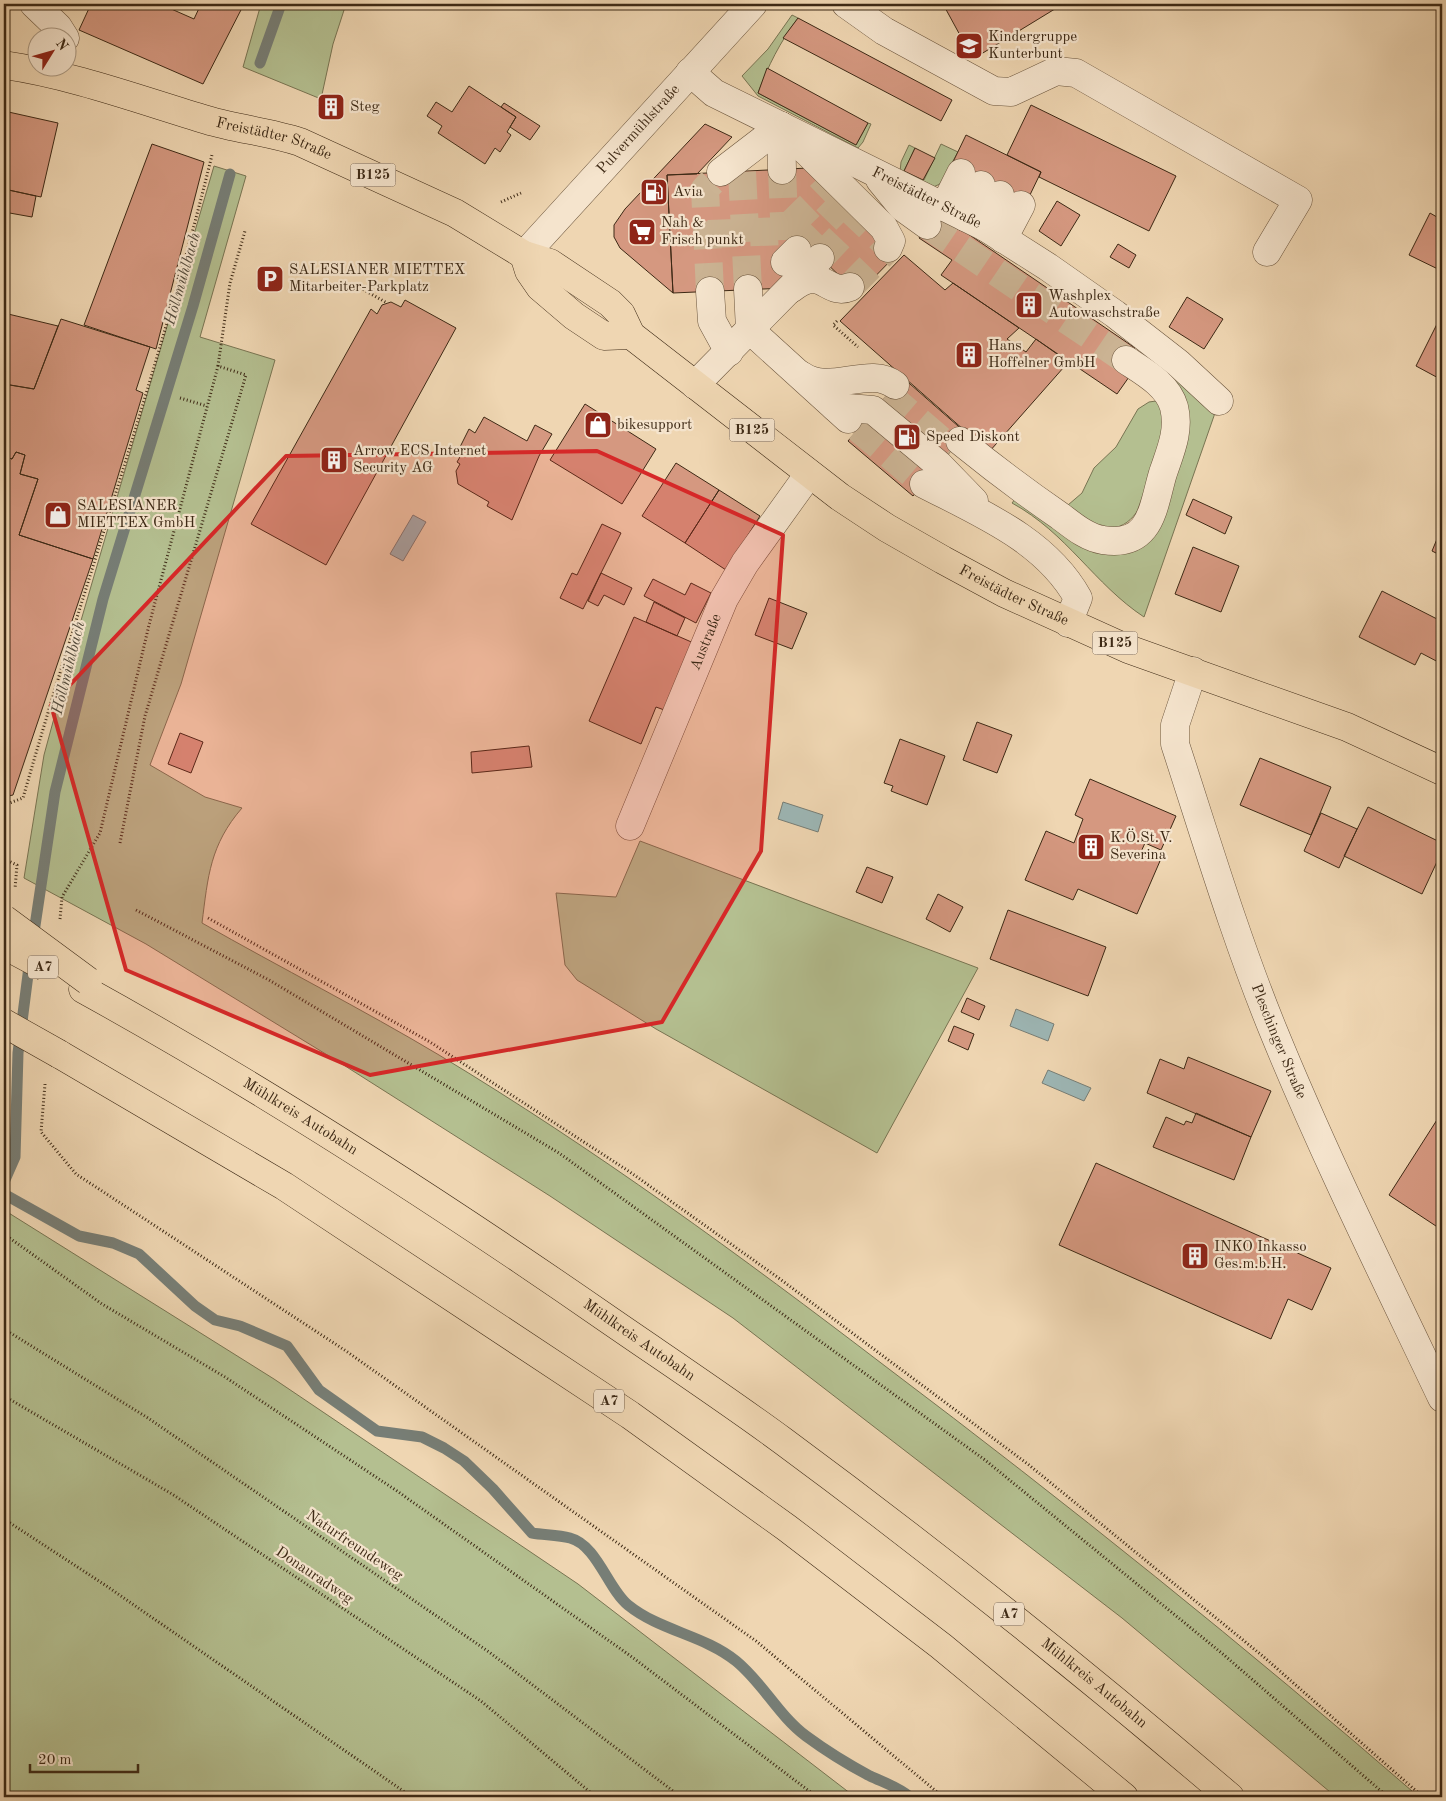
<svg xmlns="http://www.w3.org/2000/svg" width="1446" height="1801" font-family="'Old Standard TT',serif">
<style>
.green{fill:#b4bf90;stroke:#787452}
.water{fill:#9db7b6;stroke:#777e76}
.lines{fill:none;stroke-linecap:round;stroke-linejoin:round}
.stream{stroke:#777e76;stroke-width:11}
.building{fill:#d59880;stroke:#3d2915}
.minor-tunnel{stroke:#cbb393;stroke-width:28;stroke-dasharray:28 14;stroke-linecap:butt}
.minor-casing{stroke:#6a543c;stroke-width:29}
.major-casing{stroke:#3d2915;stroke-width:29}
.highway-casing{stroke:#3d2915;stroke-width:29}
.path{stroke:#3d2915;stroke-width:3;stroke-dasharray:1 2.5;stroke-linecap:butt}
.minor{stroke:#f5e4cd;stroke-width:28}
.major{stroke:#efd6b2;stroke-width:28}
.highway{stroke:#efd6b2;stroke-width:28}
.highway-bridge-casing{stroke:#3d2915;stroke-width:29;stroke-linecap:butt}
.highway-bridge{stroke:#efd6b2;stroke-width:28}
.marked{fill:#d62828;fill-opacity:0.2;stroke:#d62828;stroke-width:4;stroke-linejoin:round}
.labels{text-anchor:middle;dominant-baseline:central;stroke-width:4.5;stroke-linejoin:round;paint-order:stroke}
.shield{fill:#f5e4cd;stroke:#74614c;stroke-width:1}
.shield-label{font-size:14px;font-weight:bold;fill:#3d2915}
.poi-label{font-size:15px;fill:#3d2915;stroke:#f5e4cd;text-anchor:start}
.street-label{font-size:15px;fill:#3d2915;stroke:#f5e4cd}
.water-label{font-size:16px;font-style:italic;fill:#554c3d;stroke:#f5e4cd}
</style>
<rect width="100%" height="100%" fill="#efd6b2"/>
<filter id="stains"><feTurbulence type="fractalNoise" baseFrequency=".004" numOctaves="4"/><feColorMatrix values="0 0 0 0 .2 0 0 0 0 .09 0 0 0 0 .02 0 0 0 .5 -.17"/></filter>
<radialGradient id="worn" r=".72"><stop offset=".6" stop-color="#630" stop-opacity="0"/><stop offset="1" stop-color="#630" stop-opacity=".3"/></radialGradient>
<path class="green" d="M261 4H346L333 44 321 99 243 67Z
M792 15 798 18C780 42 768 66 758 93L856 145 868 123 871 124 863 142 858 148 758 96 742 76 768 49Z
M941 144 958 152 940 184 931 188 900 172 901 162 909 145 915 148 904 171 924 180Z
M214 166 246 176 200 337 275 360 181 684 150 765 205 797 242 808C210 845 208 876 202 923 281 968 362 1009 439 1055 595 1149 741 1256 885 1366 1068 1504 1246 1647 1419 1797H1336L1122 1618 733 1318 550 1196 342 1064 146 944 24 878 44 755 75 641Z
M1142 347 1215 413 1144 617C1094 584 1067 533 1012 503L1016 498 1104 553 1172 482 1155 363 1140 350Z
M1156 401 1166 414C1158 449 1149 549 1093 524 1084 520 1076 511 1068 505L1082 493 1094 468 1116 447 1138 409 1149 402Z
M640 841 978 968 877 1153 656 1029 577 980 565 965 556 893 616 897Z
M4 1210 274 1379 578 1584 855 1797H4Z"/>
<path class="water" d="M413 515 426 522 403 561 390 554Z
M783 802 823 815 818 832 778 819Z
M1016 1009 1054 1024 1048 1041 1010 1026Z
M1048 1070 1091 1088 1084 1101 1042 1083Z"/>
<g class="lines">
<path class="stream" d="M260 63 281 4
M33 939 55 792 103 599 193 306 230 174
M4 1182 15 1157 18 1053 30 959
M4 1194 79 1236 113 1243 139 1254 195 1306 215 1320 240 1326 287 1346 319 1390 377 1431 422 1437 444 1448 464 1461 493 1489 532 1533C544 1535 558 1535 570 1538 597 1545 608 1589 628 1605 660 1631 704 1635 736 1661 763 1683 778 1715 806 1736 825 1750 849 1765 870 1776 885 1783 898 1787 910 1797"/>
</g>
<path class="building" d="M91 4H160L194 19 201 4H244L203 84 79 30Z
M943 4H1063L973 59Z
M798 18 952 100 941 121 783 38Z
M767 68 868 123 856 145 758 93Z
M469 86 516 117 507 132 511 135 500 152 495 148 485 164 438 133 442 126 427 116 436 102 452 112Z
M321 99 343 108 340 115 318 106Z
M504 103 540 126 530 140 510 127 516 117 501 107Z
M1031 105 1176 176 1149 231 1039 177 1041 172 1007 155Z
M4 111 58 123 41 197 4 189Z
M705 124 732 137 697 174 667 175 673 293 620 248 614 237V225L625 209Z
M966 135 1041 172 1028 199 953 162Z
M152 144 204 162 156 349 84 325Z
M915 148 935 158 923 180 904 171Z
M808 168 896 255 858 294 811 248 786 288 673 293 667 175Z
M4 189 36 196 32 217 4 212Z
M1057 201 1080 215 1061 246 1039 231Z
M936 212 1135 348 1119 370 1129 377 1117 394 941 275 952 260 919 238Z
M1430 213 1442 220V271L1409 255Z
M1118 244 1136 255 1129 268 1110 257Z
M904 255 945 290 953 283 1019 328 1007 339 1026 352 1036 339 1064 359 1060 364 1064 367 989 452 840 321Z
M1187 297 1223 319 1204 349 1169 327Z
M405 300 456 328 326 565 251 524 371 309 377 314 382 305 391 302 401 307Z
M4 313 58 326 34 389 4 384Z
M1440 318 1442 319V380L1416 366Z
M61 319 150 347 136 390 143 393 93 559 19 535 38 479 20 474 25 455 16 452 12 459 6 457 4 462V384L34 389Z
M902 377 966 433 913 496 848 441Z
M585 404 656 449 622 504 550 460Z
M484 417 527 441 535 425 552 434 539 456 512 520 487 506 489 502 458 484 456 471 460 464 457 462 464 450 460 447 469 429 475 433Z
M16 452 25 455 20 474 38 479 19 535 93 559 13 795 4 797V462L6 457 12 459Z
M676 463 719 490 685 543 642 516Z
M719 490 760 516 726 570 685 543Z
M1193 499 1232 517 1225 534 1186 515Z
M602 524 621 533 583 609 560 598 572 573 577 575Z
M1442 527V556L1432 551Z
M1193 547 1239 566 1221 612 1175 594Z
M601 573 632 588 624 605 604 595 598 606 588 601Z
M653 579 685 595 691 583 711 593 696 623 644 596Z
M1382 591 1439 620 1437 625 1442 628V664L1421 653 1415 665 1359 637Z
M769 598 807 613 792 649 755 635Z
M654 602 685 618 677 636 646 622Z
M634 617 696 644 667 711 656 707 641 744 589 721Z
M977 722 1012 735 997 773 963 760Z
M180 733 203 742 191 773 168 764Z
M900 739 945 756 927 805 891 791 893 786 884 783Z
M529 746 532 767 472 773 471 752Z
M1260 758 1331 787 1311 835 1240 805Z
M1090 779 1176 816 1161 850 1145 843 1140 854 1160 861 1137 914 1078 889 1073 900 1025 880 1046 831 1074 843 1083 819 1075 815Z
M1368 807 1442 843V851L1422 894 1344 856Z
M1321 813 1357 829 1339 868 1304 851Z
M867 867 893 877 882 903 856 892Z
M938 894 963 907 950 932 926 919Z
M1008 910 1106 947 1088 996 990 959Z
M967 998 985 1006 979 1020 961 1012Z
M954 1026 974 1034 968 1050 948 1041Z
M1188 1057 1271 1091 1251 1137 1147 1093 1160 1059 1184 1069Z
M1442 1112V1230L1389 1195Z
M1196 1113 1251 1137 1234 1180 1153 1147 1166 1117 1184 1125 1186 1121 1192 1123Z
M1096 1163 1331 1268 1312 1310 1288 1299 1271 1339 1059 1245Z"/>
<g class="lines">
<path class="minor-tunnel" d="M782 170 785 241
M742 172 748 289
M927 225 1126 360
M708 234 784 231 828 188
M797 250 843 203
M820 258 858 218
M850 287 888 248
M710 291 705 189 721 172
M887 394 952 450
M858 428 924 484"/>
<defs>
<g id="minor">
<path d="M34 4 58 27 65 38"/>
<path d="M846 4 884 31 994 91 1011 92 1056 71 1076 73 1298 200 1267 252"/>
<path id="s1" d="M690 72 714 93 985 227 1048 267 1115 314 1178 363 1219 401"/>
<path d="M781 126 782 170"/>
<path d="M798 143 884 228 891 241 888 248"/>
<path d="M721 172 781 126"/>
<path d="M880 180 902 207 927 225"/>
<path d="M944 207 961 173"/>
<path d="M965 217 981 185"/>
<path d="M985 227 1000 195"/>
<path d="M1003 239 1021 205"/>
<path id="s2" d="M524 255 753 4"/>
<path d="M785 262 797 250"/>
<path d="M748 289 750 330 848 419"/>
<path d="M791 289C823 263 826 297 850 287"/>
<path d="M710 291 712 321 729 352"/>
<path d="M801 375C829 396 869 365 895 385"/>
<path d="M695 385 820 258"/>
<path d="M835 407 873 410 939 465 974 501"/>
<path d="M960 441C992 467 1025 492 1060 516 1072 525 1087 538 1103 540 1152 548 1153 506 1163 473 1170 452 1180 431 1174 407 1168 385 1144 372 1126 360"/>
<path d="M924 484C980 513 1046 540 1078 598L1068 623"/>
<path id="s3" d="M1193 671 1175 725V744C1206 839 1235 937 1273 1030 1324 1155 1384 1276 1442 1398"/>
<path id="s4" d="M630 826 724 599 745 563 809 474"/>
</g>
<g id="major">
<path id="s5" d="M4 65C73 75 140 100 207 120 237 129 269 132 300 142L455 213 524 255 550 263 610 303 621 314 631 335 840 497 887 528 943 560 1004 593 1128 649 1347 727 1442 771"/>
<path d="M524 255 529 271 540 287 574 316 604 336 631 335"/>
</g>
<g id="highway">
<path id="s6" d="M83 989C264 1089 439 1202 609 1320 667 1360 726 1399 783 1441 936 1554 1085 1673 1230 1797"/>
<path d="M59 1054 284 1186 630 1415 787 1528 941 1646 1124 1797"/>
</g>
</defs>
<use href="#minor" class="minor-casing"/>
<use href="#major" class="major-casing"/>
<use href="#highway" class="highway-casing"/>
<path class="path" d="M501 202 521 193
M357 286 387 303
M837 321 833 325 858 347
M180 398 207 406
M4 805 23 798C84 584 159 372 212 155
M120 843 145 716 246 375 218 366 230 283 245 231
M4 859 17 865 15 889
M136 910 269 980 559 1153 985 1460 1224 1655 1388 1797
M208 918 430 1042 630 1172 780 1279 1029 1465 1265 1658 1423 1797
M60 919 62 897 100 833 149 625 218 366
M45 1084 41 1132 76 1174 346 1351 756 1641 943 1797
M4 1234 102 1304 225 1377 397 1491 632 1657 817 1797
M4 1329 148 1418 489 1652 681 1797
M4 1396 172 1494 481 1701 596 1797
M4 1519 105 1585 412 1797"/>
<use href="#minor" class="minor"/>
<use href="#major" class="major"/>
<use href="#highway" class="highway"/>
<defs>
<path id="highway-bridge" d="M4 919 88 981
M4 945 45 967
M4 1023 59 1054"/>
</defs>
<use href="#highway-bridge" class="highway-bridge-casing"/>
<use href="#highway-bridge" class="highway-bridge"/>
</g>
<path class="marked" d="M597 451 783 535 761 851 662 1022 370 1075 126 970 51 705 286 456Z"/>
<defs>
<symbol id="school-square" viewBox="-11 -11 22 22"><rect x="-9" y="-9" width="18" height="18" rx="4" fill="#8f2418" stroke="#f5e4cd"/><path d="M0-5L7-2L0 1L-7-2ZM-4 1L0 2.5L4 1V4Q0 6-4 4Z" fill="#fff"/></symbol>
<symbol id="building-square" viewBox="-11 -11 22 22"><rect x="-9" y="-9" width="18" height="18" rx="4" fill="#8f2418" stroke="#f5e4cd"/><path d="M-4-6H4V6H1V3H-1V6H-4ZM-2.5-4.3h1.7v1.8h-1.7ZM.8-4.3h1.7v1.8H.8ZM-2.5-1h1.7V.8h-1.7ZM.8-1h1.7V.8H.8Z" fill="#fff"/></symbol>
<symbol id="fuel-square" viewBox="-11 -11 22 22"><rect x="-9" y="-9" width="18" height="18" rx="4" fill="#8f2418" stroke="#f5e4cd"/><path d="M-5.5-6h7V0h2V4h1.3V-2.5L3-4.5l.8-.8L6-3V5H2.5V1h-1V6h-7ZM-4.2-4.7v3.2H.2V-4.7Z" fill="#fff"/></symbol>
<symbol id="supermarket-square" viewBox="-11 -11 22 22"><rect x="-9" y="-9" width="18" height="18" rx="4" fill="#8f2418" stroke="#f5e4cd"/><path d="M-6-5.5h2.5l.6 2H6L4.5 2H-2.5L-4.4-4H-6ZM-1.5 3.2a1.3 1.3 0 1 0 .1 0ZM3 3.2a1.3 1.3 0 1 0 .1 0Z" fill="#fff"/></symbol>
<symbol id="parking-square" viewBox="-11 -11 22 22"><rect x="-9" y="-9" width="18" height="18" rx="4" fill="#8f2418" stroke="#f5e4cd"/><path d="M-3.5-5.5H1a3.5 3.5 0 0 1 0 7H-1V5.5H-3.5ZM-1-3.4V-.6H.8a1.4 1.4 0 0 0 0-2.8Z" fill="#fff"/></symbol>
<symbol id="shop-square" viewBox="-11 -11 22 22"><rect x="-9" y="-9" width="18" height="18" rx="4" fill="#8f2418" stroke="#f5e4cd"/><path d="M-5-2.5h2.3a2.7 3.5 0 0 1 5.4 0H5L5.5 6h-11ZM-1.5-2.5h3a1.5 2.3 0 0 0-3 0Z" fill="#fff"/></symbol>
</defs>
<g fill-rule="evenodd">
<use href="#school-square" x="953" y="30" width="32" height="32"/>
<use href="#building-square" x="315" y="91" width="32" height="32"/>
<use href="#fuel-square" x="638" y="176" width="32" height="32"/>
<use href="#supermarket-square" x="626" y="216" width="32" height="32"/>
<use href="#parking-square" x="254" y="263" width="32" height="32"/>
<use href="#building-square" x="1013" y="289" width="32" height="32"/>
<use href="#building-square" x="953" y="339" width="32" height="32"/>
<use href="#shop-square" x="582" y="409" width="32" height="32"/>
<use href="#fuel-square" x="891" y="421" width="32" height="32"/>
<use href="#building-square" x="318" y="444" width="32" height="32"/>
<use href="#shop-square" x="42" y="499" width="32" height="32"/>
<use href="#building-square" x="1075" y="831" width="32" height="32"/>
<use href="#building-square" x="1179" y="1240" width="32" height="32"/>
</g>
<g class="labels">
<g class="shield">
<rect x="350.5" y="163.5" width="45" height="23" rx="4"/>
<rect x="729.5" y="418.5" width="45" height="23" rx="4"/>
<rect x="1092.5" y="631.5" width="45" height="23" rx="4"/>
<rect x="28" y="955.5" width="30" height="23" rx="4"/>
<rect x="594" y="1389.5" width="30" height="23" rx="4"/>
<rect x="994" y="1602.5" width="30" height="23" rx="4"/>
</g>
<g class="shield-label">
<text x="373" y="175">B125</text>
<text x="752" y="430">B125</text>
<text x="1115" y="643">B125</text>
<text x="43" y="967">A7</text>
<text x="609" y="1401">A7</text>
<text x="1009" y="1614">A7</text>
</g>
<g class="poi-label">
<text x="988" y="37">Kindergruppe<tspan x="988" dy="17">Kunterbunt</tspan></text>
<text x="350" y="107">Steg</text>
<text x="673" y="192">Avia</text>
<text x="661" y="223">Nah &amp;<tspan x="661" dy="17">Frisch punkt</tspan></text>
<text x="289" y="270">SALESIANER MIETTEX<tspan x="289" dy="17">Mitarbeiter-Parkplatz</tspan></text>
<text x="1048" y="296">Washplex<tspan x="1048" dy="17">Autowaschstraße</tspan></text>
<text x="988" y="346">Hans<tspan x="988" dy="17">Hoffelner GmbH</tspan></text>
<text x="617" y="425">bikesupport</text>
<text x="926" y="437">Speed Diskont</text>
<text x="353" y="451">Arrow ECS Internet<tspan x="353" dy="17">Security AG</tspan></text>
<text x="77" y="506">SALESIANER<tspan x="77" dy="17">MIETTEX GmbH</tspan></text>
<text x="1110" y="838">K.Ö.St.V.<tspan x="1110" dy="17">Severina</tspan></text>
<text x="1214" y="1247">INKO Inkasso<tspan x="1214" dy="17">Ges.m.b.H.</tspan></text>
</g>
<g class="street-label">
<text stroke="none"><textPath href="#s2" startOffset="170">Pulvermühlstraße</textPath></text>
<text stroke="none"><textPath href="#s5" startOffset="280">Freistädter Straße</textPath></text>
<text stroke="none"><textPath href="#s1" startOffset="269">Freistädter Straße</textPath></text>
<text stroke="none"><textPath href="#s5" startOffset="1160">Freistädter Straße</textPath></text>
<text stroke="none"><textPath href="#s4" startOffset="199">Austraße</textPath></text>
<text stroke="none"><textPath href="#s3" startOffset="391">Pleschinger Straße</textPath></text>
<text stroke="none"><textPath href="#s6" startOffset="252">Mühlkreis Autobahn</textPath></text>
<text stroke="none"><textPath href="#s6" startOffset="658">Mühlkreis Autobahn</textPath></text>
<text transform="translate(354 1546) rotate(34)">Naturfreundeweg</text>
<text transform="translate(314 1576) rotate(34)">Donauradweg</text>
<text stroke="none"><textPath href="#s6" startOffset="1228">Mühlkreis Autobahn</textPath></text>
</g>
<g class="water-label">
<text transform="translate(183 279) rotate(-74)">Höllmühlbach</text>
<text transform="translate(69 668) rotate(-76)">Höllmühlbach</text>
</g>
</g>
<rect width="1446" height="1801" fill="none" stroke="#efd6b2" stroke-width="20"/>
<rect x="5" y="5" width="1436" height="1791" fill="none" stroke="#3d2915" stroke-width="2.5"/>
<rect x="10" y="10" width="1426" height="1781" fill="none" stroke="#3d2915"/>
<g transform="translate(52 52) rotate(53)"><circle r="24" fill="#f5e4cd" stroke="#ab9983"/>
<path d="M0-4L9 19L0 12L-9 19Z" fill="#8f2418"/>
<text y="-8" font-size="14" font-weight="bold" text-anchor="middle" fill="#3d2915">N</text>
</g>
<path d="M30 1764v8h108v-8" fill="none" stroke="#3d2915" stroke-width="2.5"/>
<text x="38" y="1764" font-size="15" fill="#3d2915" stroke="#f5e4cd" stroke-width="4" paint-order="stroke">20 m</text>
<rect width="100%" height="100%" filter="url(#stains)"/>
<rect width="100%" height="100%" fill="url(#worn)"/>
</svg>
